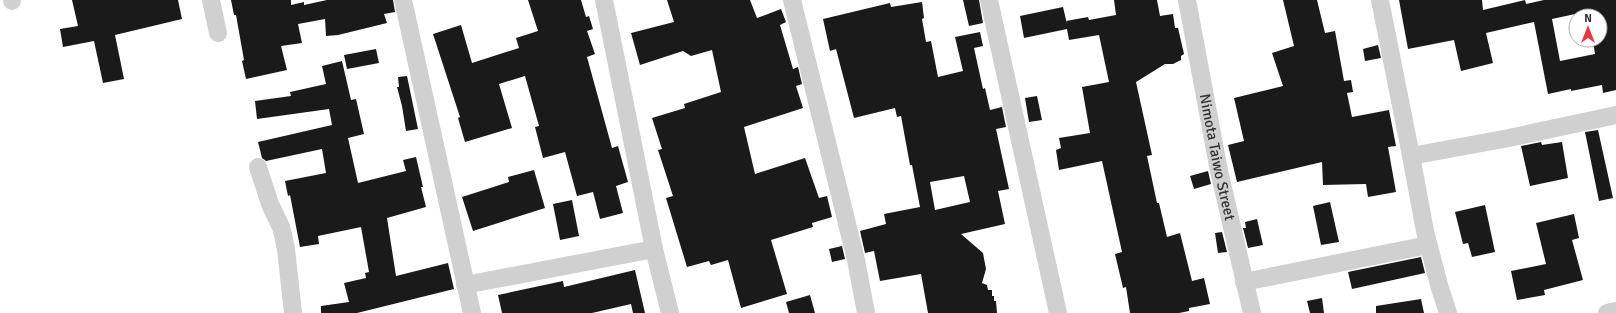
<svg xmlns="http://www.w3.org/2000/svg" width="1616" height="313" font-family="Signika,sans-serif">
<style>
.building{fill:#1a1a1a;fill-rule:evenodd}
.lines{fill:none;stroke-linecap:round;stroke-linejoin:round}
.minor{stroke:#d0d0d0;stroke-width:18}
.labels{text-anchor:middle;dominant-baseline:central;stroke-width:4;stroke-linejoin:round;paint-order:stroke}
.street-label{font-size:15px;fill:#333;stroke:#fff}
</style>
<rect width="100%" height="100%" fill="#fff"/>
<path class="building" d="M72 0H178L182 19 115 35 124 79 103 83 94 41 63 47 60 29 78 26Z
M231 0H291V5L304 2V5L327 0H393L395 12 384 14 387 23 338 35 326 36 325 19 298 24 302 43 281 46 287 70 246 79 242 61 244 60 236 15H234Z
M528 0H581L586 17 589 16 593 29 587 31 595 54 587 57 612 148 618 146 628 182 616 186 623 213 600 219 593 192 577 196 565 152 543 158 535 127 539 126 525 76 499 84 512 128 465 142 458 118 460 117 433 34 461 25 472 63 519 48 516 38 538 31Z
M667 0H750L757 18 781 9 786 22 780 25 793 69 798 67 802 84 796 86 803 108 744 127 755 174 805 158 819 198 827 196 832 217 812 223 813 227 771 240 787 294 741 308 728 260 711 265 709 261 687 267 666 198 673 196 658 150 662 149 652 118 685 108 684 104 721 92 712 50 691 56 683 51 640 65 631 33 674 22Z
M963 0H979L983 23 969 26Z
M1114 0H1157L1160 16 1173 14 1175 28H1178L1184 54 1181 56V60L1173 64H1165L1136 82 1152 155 1147 156 1157 203H1159L1167 237 1180 233 1192 281 1204 278 1210 304 1189 308V311L1179 313H1130L1126 287 1123 288 1115 254 1122 252 1102 161 1059 170 1056 150 1061 148 1059 138 1090 133 1082 87 1109 82 1099 35 1069 40 1067 29 1024 38 1020 16 1063 7 1067 24 1066 21 1088 17 1089 20 1116 15Z
M1283 0H1317L1325 33 1335 31 1344 81 1351 80 1353 92 1347 93 1352 117 1389 110 1396 146 1388 147 1396 192 1368 197 1366 184 1323 185 1322 162 1237 182 1228 145 1244 141 1234 98 1283 86 1272 53 1294 46Z
M1399 0H1482L1483 10 1525 0 1526 4 1544 0H1616V90L1603 93 1602 85 1571 91V89L1548 94 1534 22 1486 33 1493 63 1461 71 1454 40 1408 49ZM1580 13 1581 16H1600V40L1593 41 1595 54 1560 61 1552 19Z
M922 2 924 18 922 19 926 42 931 41 938 77 963 71 955 37 980 32 983 46 974 48 983 89 985 88 990 110 1002 107 1006 127 996 129 1009 189 998 191 1005 224 961 234 983 253 986 269 982 283 987 285 988 290H992V296H994V301H996L997 313H928L921 274 880 281 874 251 865 253 860 231 886 224 884 214 920 207 912 165H910L901 116 897 117 895 108 854 118 836 49 830 51 823 19 890 3 891 7ZM964 176 970 202 935 210 930 182Z
M1378 45 1381 58 1365 61 1363 49Z
M376 49 379 63 347 69 344 55Z
M342 61 351 100 356 99 364 134 348 138 358 183 406 171 403 160 416 157 423 187H421L426 207 387 218 396 276 448 263 454 289 357 313H321V306L349 302 344 283 366 278 365 273 369 272 361 227 318 236 319 244 300 247 290 195 288 196 285 181 326 173 322 149 266 161 262 158 258 142 332 125 329 109 257 119 255 101 291 96 290 92 326 84 322 66Z
M407 76 418 129 406 131 402 106 397 87H399L398 77Z
M1037 96 1042 120 1029 122 1025 98Z
M1598 130 1613 198 1599 201 1585 132Z
M1541 142 1542 145 1562 142 1568 178 1530 186 1521 146Z
M534 170 545 208 473 231 462 197 509 182 508 177Z
M1208 171 1211 184 1194 189 1190 176Z
M572 200 579 236 560 240 553 204Z
M1330 202 1339 242 1321 245 1313 206Z
M1485 205 1495 252 1472 257 1468 243 1463 244 1455 212Z
M1574 214 1579 238 1572 240 1583 280 1544 290 1545 295 1517 300 1511 271 1546 264 1536 223Z
M1257 219 1263 245 1248 248 1243 228H1246L1245 222Z
M1222 232 1227 252 1218 253 1215 233Z
M842 246 845 259 832 262 829 249Z
M1421 257 1425 273 1352 289 1348 272Z
M635 270 645 313H633L631 304 592 313H502L498 295 563 281 564 287Z
M810 295 815 313H789L786 302Z
M1322 298 1324 313H1310L1307 301Z
M1421 299 1424 313H1376V306Z"/>
<g class="lines">
<g class="minor">
<path d="M12 0V1"/>
<path d="M211 0 218 33"/>
<path d="M403 0 472 313"/>
<path d="M604 0 654 249 670 313"/>
<path d="M792 0 856 260 866 313"/>
<path d="M989 0 1058 313"/>
<path id="s1" d="M1187 0 1219 171 1252 313"/>
<path d="M1380 0 1411 156 1425 231 1439 285 1448 313"/>
<path d="M1411 156 1509 138 1616 115"/>
<path d="M258 167 270 204 281 227 283 235 286 249 293 313"/>
<path d="M1244 282 1428 245"/>
<path d="M465 285 654 249"/>
<path d="M1607 313 1616 311"/>
</g>
</g>
<g class="labels">
<g class="street-label">
<text stroke="none"><textPath href="#s1" startOffset="160">Nimota Taiwo Street</textPath></text>
</g>
</g>
<g transform="translate(1588 28)"><circle r="19" fill="#ffffff" stroke="#adadad"/>
<path d="M0-3L7 15L0 10L-7 15Z" fill="#e63946"/>
<text y="-6" font-size="11" font-weight="bold" text-anchor="middle" fill="#333333">N</text>
</g>
</svg>
